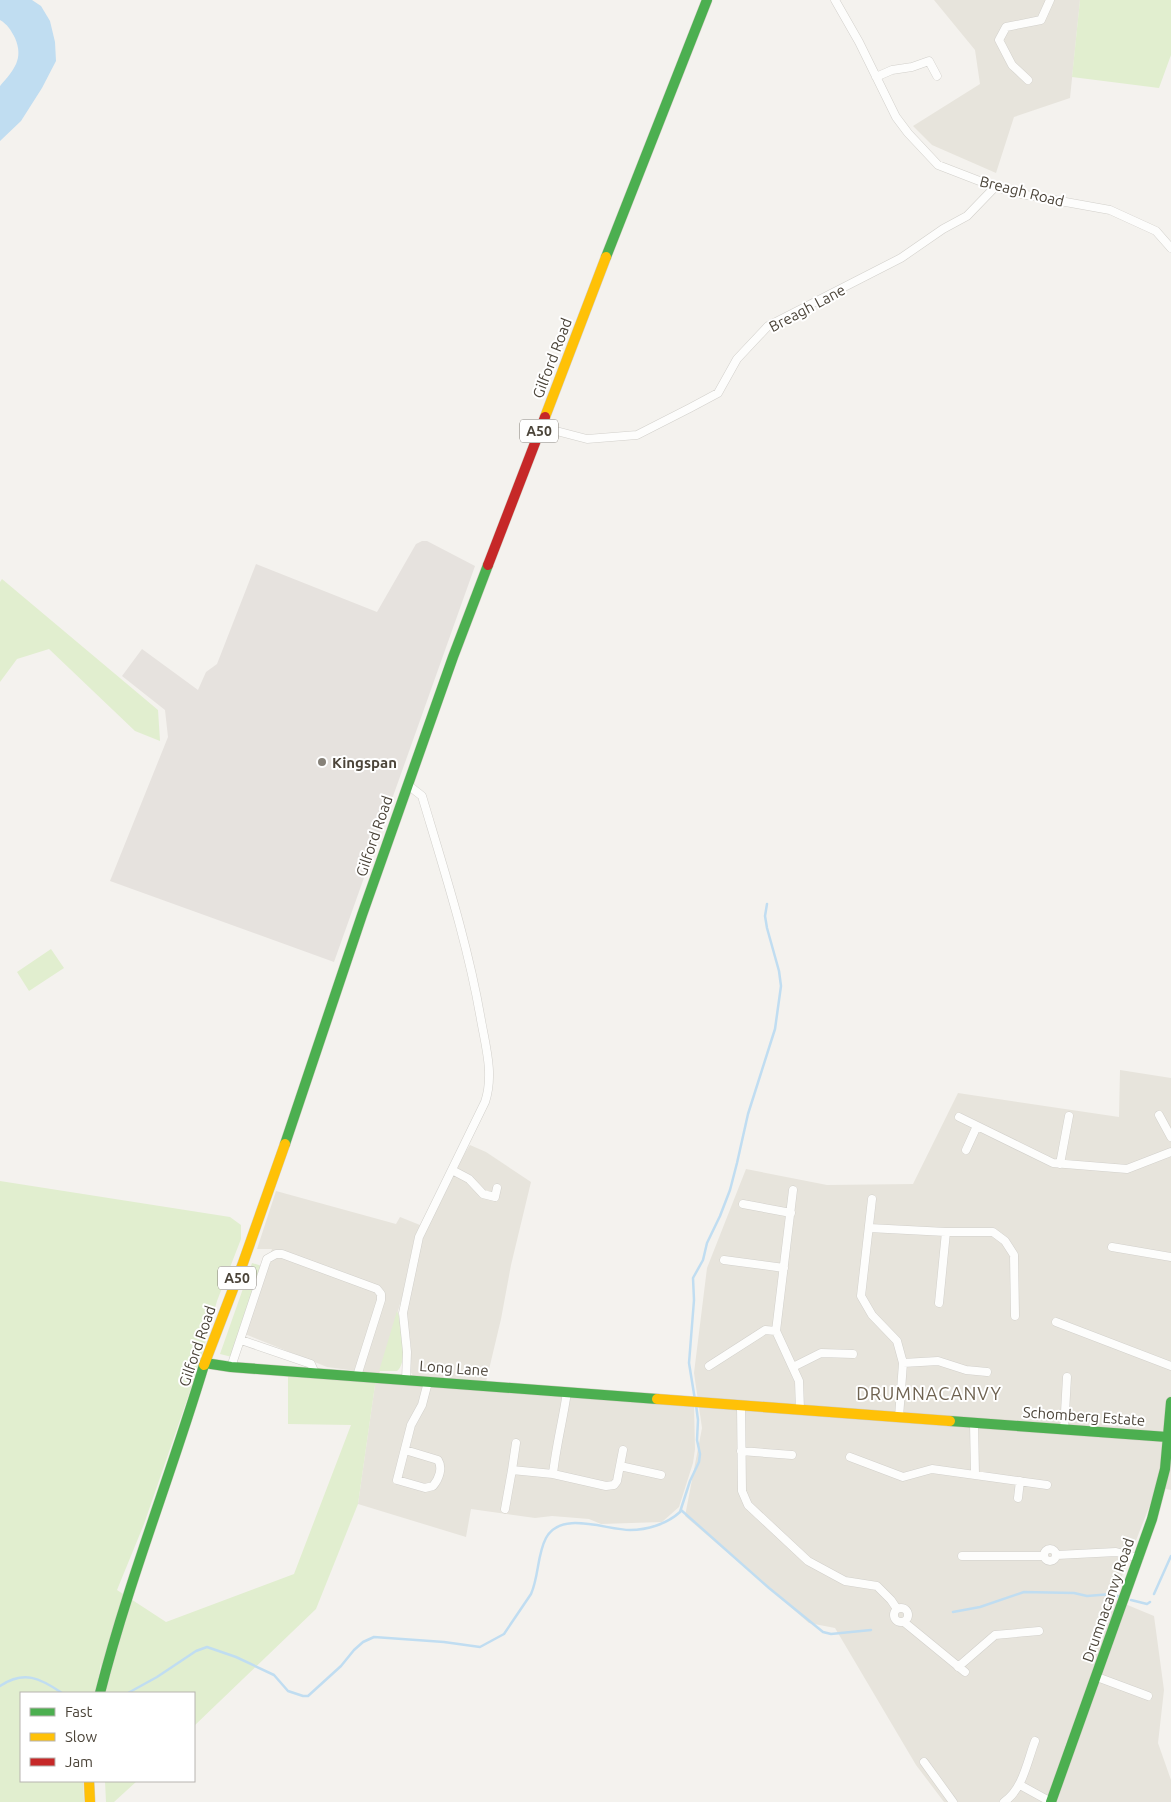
<svg xmlns="http://www.w3.org/2000/svg" width="1171" height="1802" font-family="Ubuntu,sans-serif">
<style>
.residential{fill:#e7e4dc}
.industrial{fill:#e6e2de}
.green{fill:#e1eecf}
.water{fill:#c0ddf1}
.lines{fill:none;stroke-linecap:round;stroke-linejoin:round}
.stream{stroke:#c0ddf1;stroke-width:2.5}
.street-casing{stroke:#d2d0cb;stroke-width:9}
.fast-casing{stroke:#d3cfc5;stroke-width:11}
.slow-casing{stroke:#d3cfc5;stroke-width:11}
.jam-casing{stroke:#d3cfc5;stroke-width:11}
.street{stroke:#fdfdfc;stroke-width:8}
.fast{stroke:#4caf50;stroke-width:10}
.slow{stroke:#ffc107;stroke-width:10}
.jam{stroke:#c62828;stroke-width:10}
.poi-dot{fill:#868178;stroke:#fff;stroke-width:2}
.labels{text-anchor:middle;dominant-baseline:central;stroke-width:4;stroke-linejoin:round;paint-order:stroke}
.shield{fill:#fff;stroke:#817c74;stroke-width:1}
.shield-label{font-size:14px;font-weight:bold;fill:#4b4439}
.street-label{font-size:15px;fill:#4b4439;stroke:#fff}
.poi-label{font-size:15px;font-weight:bold;fill:#4b4439;stroke:#fff;text-anchor:start}
.quarter-label{font-size:18px;letter-spacing:1px;fill:#6e6250;stroke:#fff}
</style>
<rect width="100%" height="100%" fill="#f4f2ee"/>
<path class="residential" d="M934 0H1080L1070 98 1014 117 996 173 932 145 913 126 980 84 975 50Z
M1120 1070 1171 1078V1490L1157 1487 1113 1599 1154 1616 1164 1690 1158 1743 1171 1780V1802H1055L1075 1744 1067 1740 1048 1802H944L916 1765 835 1628 809 1623 685 1516 702 1428 694 1373 707 1268 746 1169 827 1185 913 1184 958 1093 1119 1117Z
M470 1145 486 1152 531 1182 511 1265 501 1319 486 1382 414 1377 409 1370 411 1345 406 1315 418 1254 424 1235 458 1164Z
M276 1191 396 1224 400 1217 420 1225 414 1241 403 1294 379 1374 327 1367 240 1332 272 1249H257Z
M376 1378 694 1406 695 1449 693 1463 679 1507 662 1522 601 1524 589 1519 552 1516 535 1518 471 1509 466 1537 358 1504Z"/>
<path class="industrial" d="M422 541H427L475 566 334 962 110 881 168 737 165 710 122 676 142 649 198 690 206 672 217 664 256 564 377 612 416 544Z"/>
<path class="green" d="M1080 0H1171V55L1159 88 1072 77Z
M2 579 158 710 160 741 135 731 49 649 17 659 0 682V582Z
M51 949 64 968 29 991 17 972Z
M0 1181 230 1217 241 1225V1239L217 1301 198 1368 144 1524 117 1590 166 1622 294 1574 351 1425 288 1424V1371L376 1378 358 1504 316 1609 194 1726V1693H102L101 1663 96 1693H21V1781H83L84 1802H0Z
M252 1263 262 1266 232 1357 220 1354Z
M397 1311C403 1325 408 1363 397 1371H379Z
M105 1781H137L114 1802H106Z"/>
<path class="water" d="M0 0H32L41 6 50 21 55 42 56 61 42 88 21 121 0 141V86C14 70 24 59 15 38 11 30 7 24 0 20Z"/>
<g class="lines">
<path class="stream" d="M695 1400 689 1363 694 1300 693 1278 703 1260 707 1243 720 1216 730 1190 737 1163 748 1114 775 1029 781 986 779 971 767 928 765 916 767 904
M681 1510 769 1588 823 1632 831 1634 871 1630
M1154 1594 1171 1556
M1131 1600 1147 1604 1150 1602
M953 1612 980 1607 1024 1592 1074 1593 1087 1596 1112 1594 1120 1597
M0 1686C24 1670 40 1678 62 1693
M128 1693 157 1677 196 1651 207 1647 236 1657 274 1675 288 1691 303 1696H308L341 1666 354 1650 363 1642 374 1637 444 1642 480 1647 504 1634 531 1594C539 1576 537 1555 546 1538 561 1510 606 1530 630 1530 647 1530 667 1524 680 1512L690 1481 699 1462 700 1454 697 1440 698 1420 696 1405"/>
<defs>
<path id="street" d="M835 0 859 42 896 117 908 133 938 165 995 187 1021 194 1110 210 1156 231 1171 248
M876 77 892 70 912 67 929 61 937 76
M1028 80 1012 65 999 40 1006 27 1041 20 1050 0
M541 427 587 439 637 435 690 408 718 393 737 359 768 326 901 258 943 229 967 216 995 187
M1159 1115 1171 1137
M959 1117 1053 1163 1127 1169 1171 1152
M966 1150 977 1126
M1060 1164 1069 1116
M452 1170 469 1179 483 1194 495 1197 497 1188
M793 1190 776 1331 799 1381 800 1410
M872 1199 861 1296 872 1315 897 1341 903 1363 899 1417
M743 1204 791 1213
M869 1228 946 1232H993L1005 1241 1014 1255 1015 1316
M1112 1247 1171 1257
M724 1260 784 1268
M939 1303 946 1232
M1056 1322 1171 1366
M241 1340 311 1364 315 1373
M903 1363 938 1361 966 1370 987 1372
M709 1366 765 1330 776 1331
M231 1367 267 1259 276 1254H282L377 1289 381 1294V1300L357 1376
M793 1367 821 1353 853 1354
M406 1380 407 1352 403 1313 419 1237 485 1102C494 1075 486 1048 481 1020 468 944 444 870 422 796L408 785
M741 1405 742 1491 748 1505 808 1561 845 1581 877 1586 891 1600 897 1609
M974 1423 975 1475
M1064 1430 1067 1377
M516 1443 512 1470 553 1474C556 1446 563 1420 567 1392
M405 1450 438 1460C443 1468 439 1479 433 1486L425 1488 397 1480 411 1425 422 1405 428 1382
M741 1451 792 1455
M850 1457 903 1477 932 1469 1047 1485
M620 1466 661 1475
M553 1474 606 1486 614 1485 617 1481 623 1450
M1018 1498 1020 1481
M505 1509 512 1470
M1044 1555a6 6 0 1 1 12 0a6 6 0 1 1-12 0Z
M1057 1555 1116 1552 1139 1558
M962 1556H1044
M894 1615a7 7 0 1 1 14 0a7 7 0 1 1-14 0Z
M904 1622 965 1672
M958 1667 995 1635 1039 1631
M1097 1677 1148 1696
M924 1762 953 1802
M1020 1785 1051 1802
M1004 1802C1023 1789 1027 1762 1035 1741"/>
<path id="fast" d="M606 257 707 0
M285 1144 362 915 453 657 488 565
M205 1363 231 1367 657 1399
M950 1421 1167 1437
M100 1693C128 1582 171 1475 204 1365
M1051 1802 1152 1519 1165 1469 1171 1402"/>
<path id="slow" d="M545 417 606 257
M204 1365 243 1263 285 1144
M657 1399 950 1421
M89 1781 90 1802"/>
<path id="jam" d="M488 565 545 417"/>
</defs>
<use href="#street" class="street-casing"/>
<use href="#fast" class="fast-casing"/>
<use href="#slow" class="slow-casing"/>
<use href="#jam" class="jam-casing"/>
<use href="#street" class="street"/>
<use href="#fast" class="fast"/>
<use href="#slow" class="slow"/>
<use href="#jam" class="jam"/>
</g>
<circle class="poi-dot" cx="322" cy="762" r="5"/>
<g class="labels">
<g class="shield">
<rect x="520" y="419.5" width="38" height="23" rx="4"/>
<rect x="218" y="1266.5" width="38" height="23" rx="4"/>
</g>
<g class="shield-label">
<text x="539" y="431">A50</text>
<text x="237" y="1278">A50</text>
</g>
<g class="street-label">
<text transform="translate(1022 191) rotate(14)">Breagh Road</text>
<text transform="translate(807 308) rotate(-28)">Breagh Lane</text>
<text transform="translate(552 358) rotate(-69)">Gilford Road</text>
<text transform="translate(374 836) rotate(-71)">Gilford Road</text>
<text transform="translate(197 1346) rotate(-71)">Gilford Road</text>
<text transform="translate(454 1368) rotate(4)">Long Lane</text>
<text transform="translate(1084 1416) rotate(4)">Schomberg Estate</text>
<text transform="translate(1108 1600) rotate(-71)">Drumnacanvy Road</text>
</g>
<g class="poi-label">
<text x="332" y="762">Kingspan</text>
</g>
<g class="quarter-label">
<text x="929" y="1393">DRUMNACANVY</text>
</g>
</g>
<rect x="20" y="1692" width="175" height="90" fill="#ffffff" stroke="#b7b4b0"/>
<rect x="30" y="1708" width="25" height="8" fill="#4caf50" stroke="#b7b4b0"/>
<text x="65" y="1717" font-size="15" fill="#4b4439">Fast</text>
<rect x="30" y="1733" width="25" height="8" fill="#ffc107" stroke="#b7b4b0"/>
<text x="65" y="1742" font-size="15" fill="#4b4439">Slow</text>
<rect x="30" y="1758" width="25" height="8" fill="#c62828" stroke="#b7b4b0"/>
<text x="65" y="1767" font-size="15" fill="#4b4439">Jam</text>
</svg>
